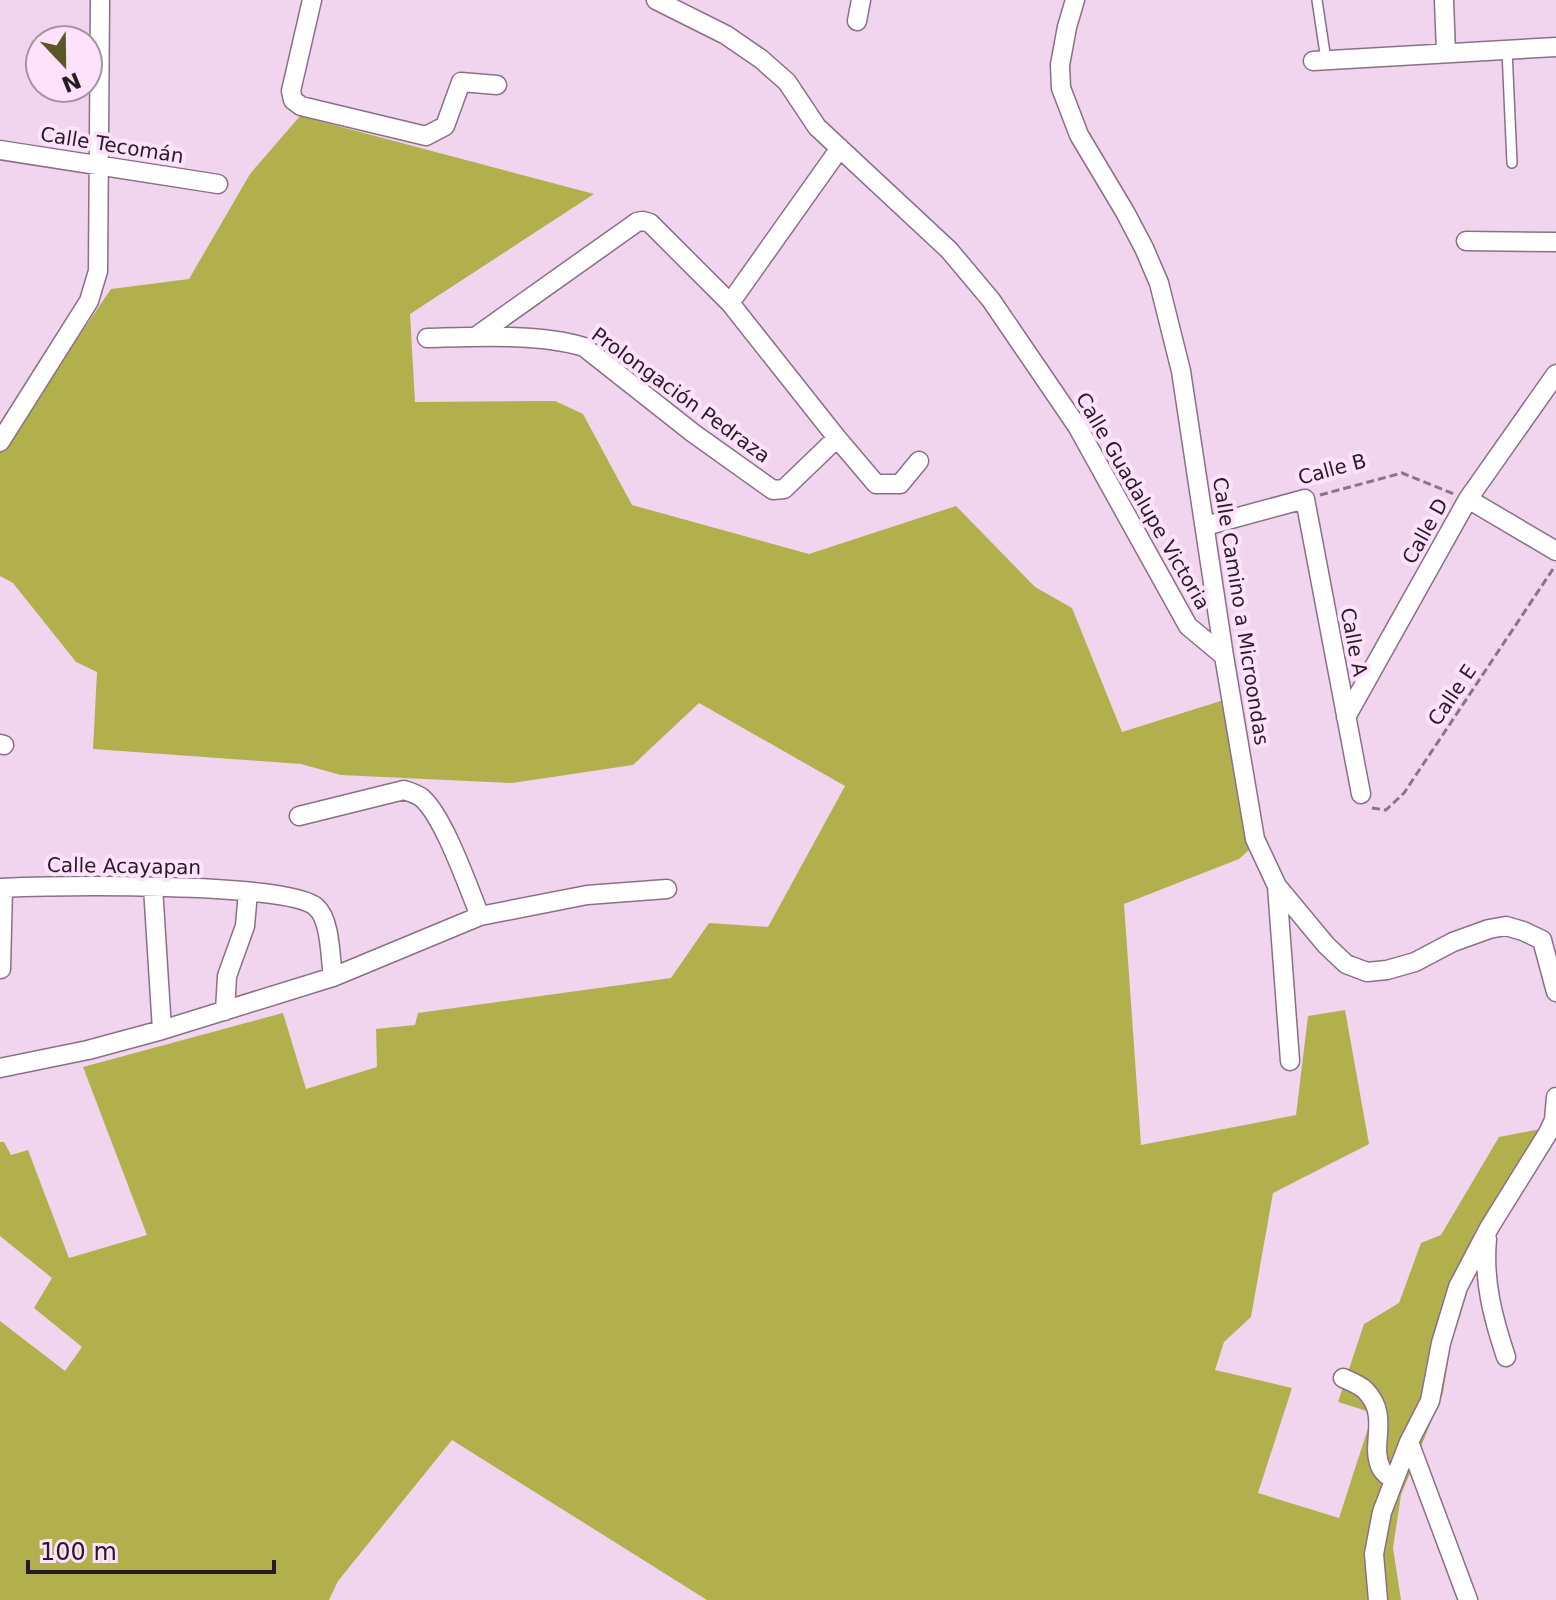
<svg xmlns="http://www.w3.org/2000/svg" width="1556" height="1600" font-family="'DejaVu Sans',sans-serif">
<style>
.forest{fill:#b2b04d}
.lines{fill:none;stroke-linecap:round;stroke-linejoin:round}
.lane-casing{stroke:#8a7087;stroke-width:12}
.street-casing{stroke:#8a7087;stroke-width:21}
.path{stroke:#887586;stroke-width:3;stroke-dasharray:8 4;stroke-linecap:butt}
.lane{stroke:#fff;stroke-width:9}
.street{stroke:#fff;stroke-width:18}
.labels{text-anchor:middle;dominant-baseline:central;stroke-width:8;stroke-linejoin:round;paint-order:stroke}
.street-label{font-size:20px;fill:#261c25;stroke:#fee1fb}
</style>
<rect width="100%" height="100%" fill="#f1d4ee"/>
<path class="forest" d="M300 116 594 194 410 314 415 402 555 401 583 414 632 505 809 554 956 506 1035 587 1072 608 1122 732 1227 699 1250 849 1239 859 1124 904 1141 1145 1296 1115 1308 1016 1345 1010 1369 1144 1273 1193 1251 1317 1224 1342 1215 1370 1292 1388 1258 1493 1339 1518 1373 1413 1338 1402 1364 1324 1399 1303 1421 1243 1441 1235 1499 1137 1556 1126 1475 1266 1453 1330 1443 1393 1401 1495 1393 1548 1401 1600H707L452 1440 338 1581 329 1600H0V1321L65 1371 82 1347 34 1308 52 1278 0 1236V1142H4L11 1155 28 1150 69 1258 147 1235 83 1067 283 1013 306 1089 377 1067 376 1029 415 1025 418 1013 671 978 709 923 768 927 845 786 699 703 633 765 512 783 341 775 301 764 93 749 97 672 76 662 13 583 0 576V451L111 289 189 279 250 174Z"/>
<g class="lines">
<defs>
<path id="lane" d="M1317 0 1326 60
M1507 50 1512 163"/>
<path id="street" d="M312 0 291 91 293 100 301 106 426 136 445 126 461 82 497 85
M656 0 726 35 761 59 787 82 817 127 949 250 991 300 1077 426 1188 626 1224 656
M1075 0 1067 27 1060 65 1061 88 1079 135 1125 212 1144 248 1159 283 1181 371 1224 656 1255 839 1277 886 1326 945 1346 964 1367 972 1387 970 1415 962 1453 942 1489 929 1506 926 1523 931 1542 940 1556 992
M1444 0 1446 53
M857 21 861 0
M1313 61 1556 47
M0 150 218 184
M1466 241 1556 242
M730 303 840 148
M475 337 637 222 643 221 650 223 730 303 837 438 876 484H900L919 461
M427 338C472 337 541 333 584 347L693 433 773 490 784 489 837 438
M0 442 89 301 98 271 100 0
M1468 499 1556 551
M1205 526 1305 499 1361 794
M1346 717 1468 499 1556 374
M0 744 4 745
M299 816 404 790C410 792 417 794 422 798 444 817 468 887 480 916
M1277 886 1290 1061
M153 887 162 1030
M0 888C48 886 289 881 316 907 331 920 330 958 333 977
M1 969 3 888
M225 1011 227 976 245 926 248 892
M0 1068 88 1050 162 1030 333 977 480 916 587 895 667 889
M1487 1239C1483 1281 1493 1318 1506 1357
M1343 1378C1350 1381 1360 1385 1365 1390 1391 1416 1369 1444 1381 1468 1383 1473 1390 1477 1394 1481
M1409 1442 1468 1600
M1378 1600 1374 1554 1382 1512 1409 1442 1430 1401 1441 1343 1458 1287 1489 1228 1548 1133 1554 1120 1556 1097"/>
</defs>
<use href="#lane" class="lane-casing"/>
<use href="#street" class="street-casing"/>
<path class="path" d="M1320 495 1402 473 1454 494
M1372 808 1386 810 1404 793 1553 569"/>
<use href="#lane" class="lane"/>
<use href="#street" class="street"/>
</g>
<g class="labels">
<g class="street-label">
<text transform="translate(112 145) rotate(9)">Calle Tecomán</text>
<text transform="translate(681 395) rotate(36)">Prolongación Pedraza</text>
<text transform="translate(1332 469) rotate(-15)">Calle B</text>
<text transform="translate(1143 501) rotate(60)">Calle Guadalupe Victoria</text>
<text transform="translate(1425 531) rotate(-61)">Calle D</text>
<text transform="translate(1241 611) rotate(81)">Calle Camino a Microondas</text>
<text transform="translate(1354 642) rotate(79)">Calle A</text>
<text transform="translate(1452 695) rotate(-56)">Calle E</text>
<text transform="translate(124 866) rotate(1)">Calle Acayapan</text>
</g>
</g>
<g transform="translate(64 64) rotate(158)"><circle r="38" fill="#fee1fb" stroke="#a892a5" stroke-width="2"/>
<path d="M0-6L14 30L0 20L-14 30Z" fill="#5a5926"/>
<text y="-12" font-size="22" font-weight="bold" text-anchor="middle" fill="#261c25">N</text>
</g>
<path d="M28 1560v12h246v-12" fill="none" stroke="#261c25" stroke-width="4"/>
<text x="40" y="1560" font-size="24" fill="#261c25" stroke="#fee1fb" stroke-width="6" paint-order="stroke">100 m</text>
</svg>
